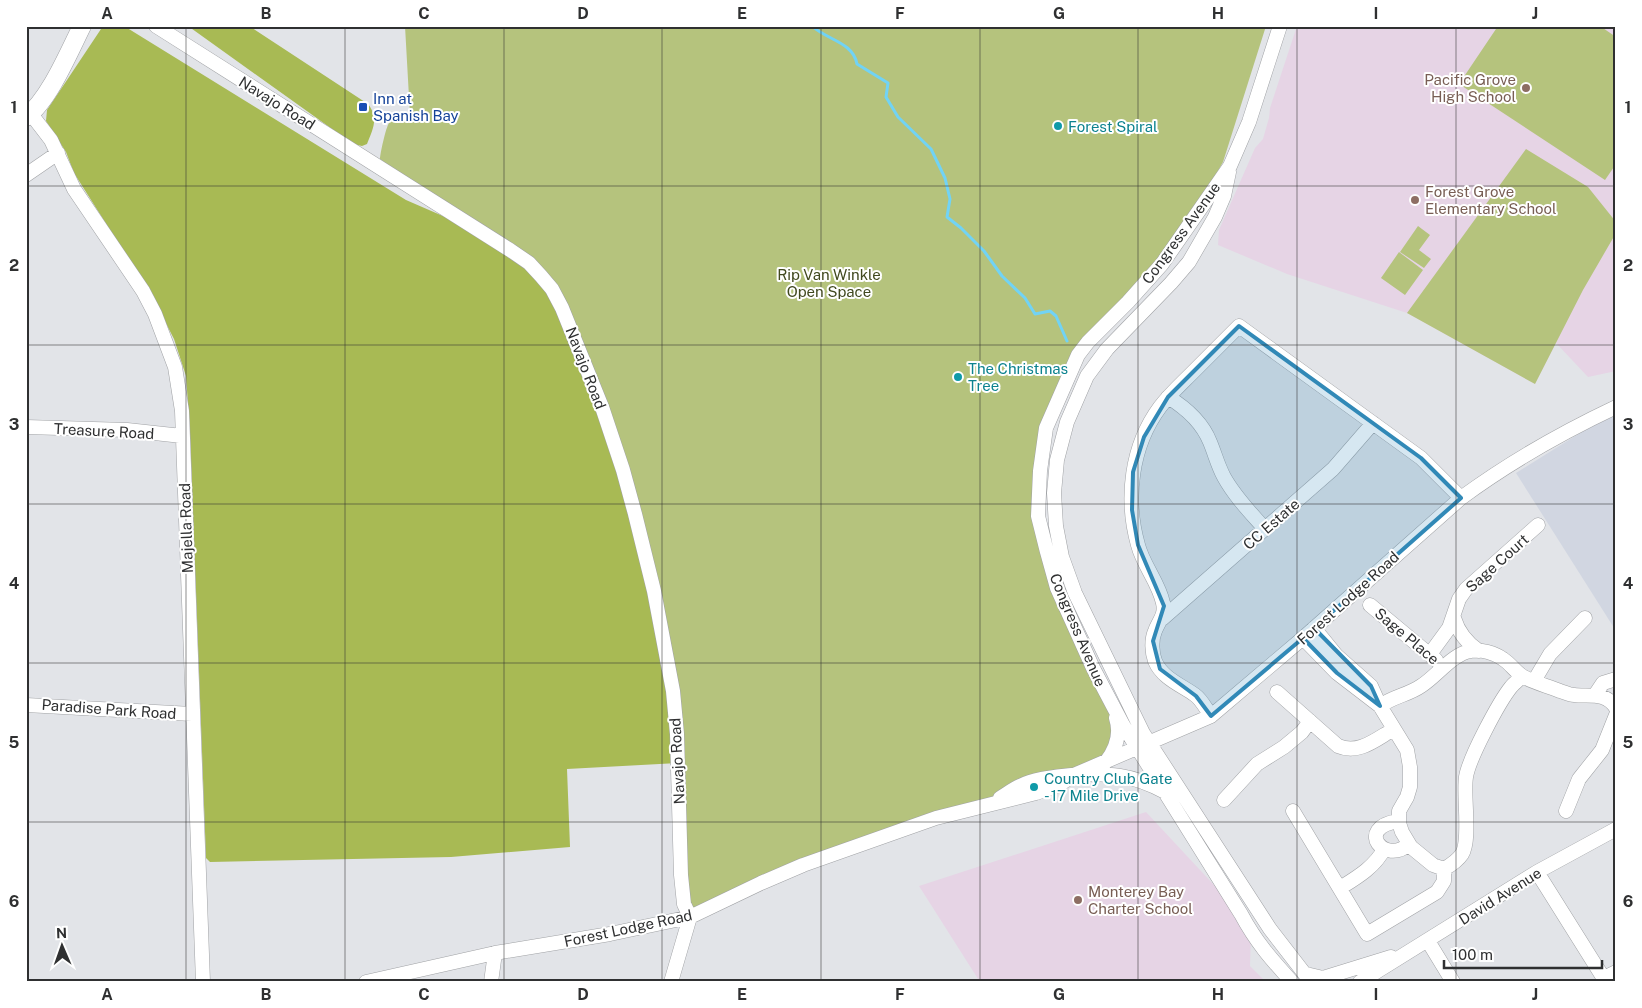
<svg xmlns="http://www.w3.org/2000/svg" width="1642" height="1008" font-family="'Public Sans',sans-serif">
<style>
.built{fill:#d1d6e1}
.education{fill:#e6d4e5}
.green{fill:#b5c37d}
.forest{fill:#a8ba54}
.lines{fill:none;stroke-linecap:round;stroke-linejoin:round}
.stream{stroke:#71d3f5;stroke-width:3}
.minor-casing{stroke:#a0a2a5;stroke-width:15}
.major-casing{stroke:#a0a2a5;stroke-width:19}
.minor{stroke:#fff;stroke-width:14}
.major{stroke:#fff;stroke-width:18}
.marked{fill:#3189b7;fill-opacity:0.2;stroke:#3189b7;stroke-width:4;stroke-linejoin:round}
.grid{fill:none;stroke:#2f3031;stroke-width:1;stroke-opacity:0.55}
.education-dot{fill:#8d6e63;stroke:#fff;stroke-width:2}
.transit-dot{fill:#1a4fb4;stroke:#fff;stroke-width:2}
.culture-dot{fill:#0f9aa8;stroke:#fff;stroke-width:2}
.labels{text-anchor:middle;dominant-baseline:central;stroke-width:4;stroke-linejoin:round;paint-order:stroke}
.education-label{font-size:15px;fill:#785e54;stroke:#fff;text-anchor:start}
.transit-label{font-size:15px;fill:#164399;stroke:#fff;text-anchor:start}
.street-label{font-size:15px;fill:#2f3031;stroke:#fff}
.culture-label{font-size:15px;fill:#0d838f;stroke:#fff;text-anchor:start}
.park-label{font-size:15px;fill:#41491f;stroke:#fff}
.neatline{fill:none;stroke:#2f3031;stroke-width:2}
.grid-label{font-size:16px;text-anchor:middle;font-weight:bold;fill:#2f3031}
</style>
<rect width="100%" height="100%" fill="#e2e4e8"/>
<path class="built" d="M1616 413V631L1516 473 1604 418Z"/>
<path class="education" d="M1297 26H1616V371L1588 377 1556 343 1535 384 1407 313 1287 274 1218 245 1219 230 1255 148 1263 139 1269 118 1270 108Z
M1146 812 1241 914 1251 933 1250 966 1266 982H980L919 886Z"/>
<path class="green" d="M405 26H1266L1223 162 1186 227 1067 378 1040 471 1047 552 1113 708 1112 755 993 803 936 818 690 917 678 763 562 308 380 159C380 154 386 127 389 123 390 120 392 119 394 117L410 115Z
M1498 26H1600L1616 37V164L1605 180 1459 84Z
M1526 149 1588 187 1616 222V233L1583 290 1535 384 1407 313Z
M1418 226 1430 235 1419 250 1431 259 1424 268 1400 252Z
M1399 252 1423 270 1405 295 1381 278Z"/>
<path class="forest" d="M103 26H124L406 200 482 233 529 263 575 337 654 591 678 763 567 769 570 847 451 857 210 862 206 858 190 432 186 376 174 339 153 298 74 173 66 152 46 121 47 110Z
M188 26H249L368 104C379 118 373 129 367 144L362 146 353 144Z"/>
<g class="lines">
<path class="stream" d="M812 26C827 40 853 42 857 64L888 83 886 97 898 117 931 149 945 178 950 199 947 217 961 228 984 251 1002 276 1025 298 1035 314 1050 311 1056 316 1067 341"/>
<defs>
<path id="minor" d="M156 26 510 250 529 263 541 276 552 289 562 308 602 407 623 470 635 514 654 591 673 691 677 734 681 875 684 904 690 917 671 982
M1280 26 1249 122 1230 166 1162 264 1128 302 1088 342 1078 355 1046 428 1040 471 1038 516 1047 552 1057 588 1093 668 1123 725 1241 914C1256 942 1271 959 1292 982
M31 114 51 140 74 189 143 291 155 314 175 367 182 411 203 982
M1229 172 1224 196 1215 217 1189 262 1171 283 1107 349 1087 376 1067 422 1057 460 1054 493 1056 526 1062 557 1075 593 1143 733 1270 929 1311 982
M26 175 58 153
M1168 397C1186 408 1202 422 1210 442 1215 454 1218 466 1224 477 1235 497 1251 513 1265 529
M26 427 127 430 182 436
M1370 605 1436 660
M1454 618C1458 631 1467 643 1479 651
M1162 619 1333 469 1373 423
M1314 628 1336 655 1371 686 1380 706 1407 750 1410 767V787L1407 797 1399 811V823L1402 832 1411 847 1433 865 1444 869
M1303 638 1337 673 1380 706
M1430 654 1449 628 1459 599 1466 589 1538 525
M1534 681 1550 654 1585 618
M1277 692 1338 746C1359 755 1376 739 1394 729
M1595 695 1603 683 1616 679
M26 705 192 714
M1380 706C1394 696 1408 695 1421 686 1436 677 1453 653 1471 651 1481 649 1495 653 1503 659 1511 664 1516 673 1524 677 1535 683 1548 686 1560 691 1564 692 1569 695 1574 695 1588 697 1606 691 1616 708
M1211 716C1206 709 1202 700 1195 695 1181 685 1162 678 1155 661 1152 653 1151 640 1155 631 1158 622 1166 615 1163 603 1159 583 1143 565 1138 545 1125 499 1131 446 1160 407 1169 395 1180 385 1191 374 1207 358 1223 342 1239 326L1421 458 1461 498
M1106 762C1116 749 1121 733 1116 718
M1000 798C1007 794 1013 789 1020 786 1036 778 1055 777 1072 775 1108 773 1133 774 1165 792
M1224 800 1257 764 1284 747 1302 732 1310 721
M1293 811 1367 934 1437 892 1444 881V869C1451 865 1458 860 1462 854 1471 840 1463 795 1466 777 1469 758 1499 702 1511 687 1514 683 1519 680 1522 676
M1566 811 1579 779 1602 750 1616 715
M1398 821C1354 828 1385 866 1409 844
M1537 872 1606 982
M1340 888C1356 878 1375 867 1384 849
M1428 941 1453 982
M1306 974 1323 978 1391 957
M1604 978 1616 972
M366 982 495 953 610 934 690 917 761 883 803 865 936 818 1036 793 1057 786 1074 775 1211 716 1303 638 1461 498C1510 462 1561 433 1616 407
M491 982 495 953
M1360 982 1537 872 1616 829"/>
<path id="major" d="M26 117C49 100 69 52 82 26"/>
</defs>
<use href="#minor" class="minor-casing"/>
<use href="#major" class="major-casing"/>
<use href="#minor" class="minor"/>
<use href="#major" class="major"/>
</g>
<path class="marked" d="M1239 326 1421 458 1461 498 1314 628 1371 686 1380 706 1337 673 1303 638 1211 716 1196 696 1160 669 1153 641 1164 606 1138 545 1132 510 1133 472 1144 437 1168 397Z"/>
<path class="grid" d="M186 26V982M345 26V982M504 26V982M662 26V982M821 26V982M980 26V982M1138 26V982M1297 26V982M1456 26V982M26 186H1616M26 345H1616M26 504H1616M26 663H1616M26 822H1616"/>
<g class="education-dot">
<circle cx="1526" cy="88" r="5"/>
<circle cx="1415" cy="200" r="5"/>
<circle cx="1078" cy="900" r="5"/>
</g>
<rect class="transit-dot" x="358" y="102" width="10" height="10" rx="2.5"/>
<g class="culture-dot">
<circle cx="1058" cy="126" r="5"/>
<circle cx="958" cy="377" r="5"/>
<circle cx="1034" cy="787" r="5"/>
</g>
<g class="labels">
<g class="education-label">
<text x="1516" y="79" text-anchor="end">Pacific Grove<tspan x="1516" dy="17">High School</tspan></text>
<text x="1425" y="191">Forest Grove<tspan x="1425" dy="17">Elementary School</tspan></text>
<text x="1088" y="891">Monterey Bay<tspan x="1088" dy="17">Charter School</tspan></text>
</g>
<g class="transit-label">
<text x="373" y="98">Inn at<tspan x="373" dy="17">Spanish Bay</tspan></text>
</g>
<g class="street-label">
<text transform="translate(277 103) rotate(32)">Navajo Road</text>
<text transform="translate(1181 233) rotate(-54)">Congress Avenue</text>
<text transform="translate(586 368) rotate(69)">Navajo Road</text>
<text transform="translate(104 431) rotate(3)">Treasure Road</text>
<text transform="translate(1271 524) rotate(-41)">CC Estate</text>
<text transform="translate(186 528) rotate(-92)">Majella Road</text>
<text transform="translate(1497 563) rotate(-42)">Sage Court</text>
<text transform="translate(1348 598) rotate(-42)">Forest Lodge Road</text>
<text transform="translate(1078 630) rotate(67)">Congress Avenue</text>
<text transform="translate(1407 636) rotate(40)">Sage Place</text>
<text transform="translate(109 709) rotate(4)">Paradise Park Road</text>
<text transform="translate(677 761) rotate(-93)">Navajo Road</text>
<text transform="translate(1500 896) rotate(-32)">David Avenue</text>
<text transform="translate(628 928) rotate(-12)">Forest Lodge Road</text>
</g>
<g class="culture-label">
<text x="1068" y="126">Forest Spiral</text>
<text x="968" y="368">The Christmas<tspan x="968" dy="17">Tree</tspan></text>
<text x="1044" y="778">Country Club Gate<tspan x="1044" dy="17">- 17 Mile Drive</tspan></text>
</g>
<g class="park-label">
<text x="829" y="274">Rip Van Winkle<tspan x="829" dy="17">Open Space</tspan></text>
</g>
</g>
<rect width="1642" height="1008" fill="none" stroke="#ffffff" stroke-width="55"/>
<g transform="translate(62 946) rotate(358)" stroke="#ffffff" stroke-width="4" paint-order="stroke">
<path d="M0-4L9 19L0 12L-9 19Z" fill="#2f3031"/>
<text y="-8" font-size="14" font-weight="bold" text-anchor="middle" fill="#2f3031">N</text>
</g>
<path d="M1444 960v8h158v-8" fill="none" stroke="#2f3031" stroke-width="2.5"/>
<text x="1452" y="960" font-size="15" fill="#2f3031" stroke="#ffffff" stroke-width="4" paint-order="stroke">100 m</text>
<rect x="28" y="28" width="1586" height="952" class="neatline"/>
<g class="grid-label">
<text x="107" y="19">A</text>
<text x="266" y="19">B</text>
<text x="424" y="19">C</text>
<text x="583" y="19">D</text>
<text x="742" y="19">E</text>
<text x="900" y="19">F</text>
<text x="1059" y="19">G</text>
<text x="1218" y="19">H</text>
<text x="1376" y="19">I</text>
<text x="1535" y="19">J</text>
<text x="14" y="113">1</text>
<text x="1628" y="113">1</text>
<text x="14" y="271">2</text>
<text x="1628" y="271">2</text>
<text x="14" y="430">3</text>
<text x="1628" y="430">3</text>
<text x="14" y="589">4</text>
<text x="1628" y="589">4</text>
<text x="14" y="748">5</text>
<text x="1628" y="748">5</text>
<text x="14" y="907">6</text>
<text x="1628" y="907">6</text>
<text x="107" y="1000">A</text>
<text x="266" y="1000">B</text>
<text x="424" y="1000">C</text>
<text x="583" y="1000">D</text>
<text x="742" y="1000">E</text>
<text x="900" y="1000">F</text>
<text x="1059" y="1000">G</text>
<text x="1218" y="1000">H</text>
<text x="1376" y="1000">I</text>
<text x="1535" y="1000">J</text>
</g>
</svg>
